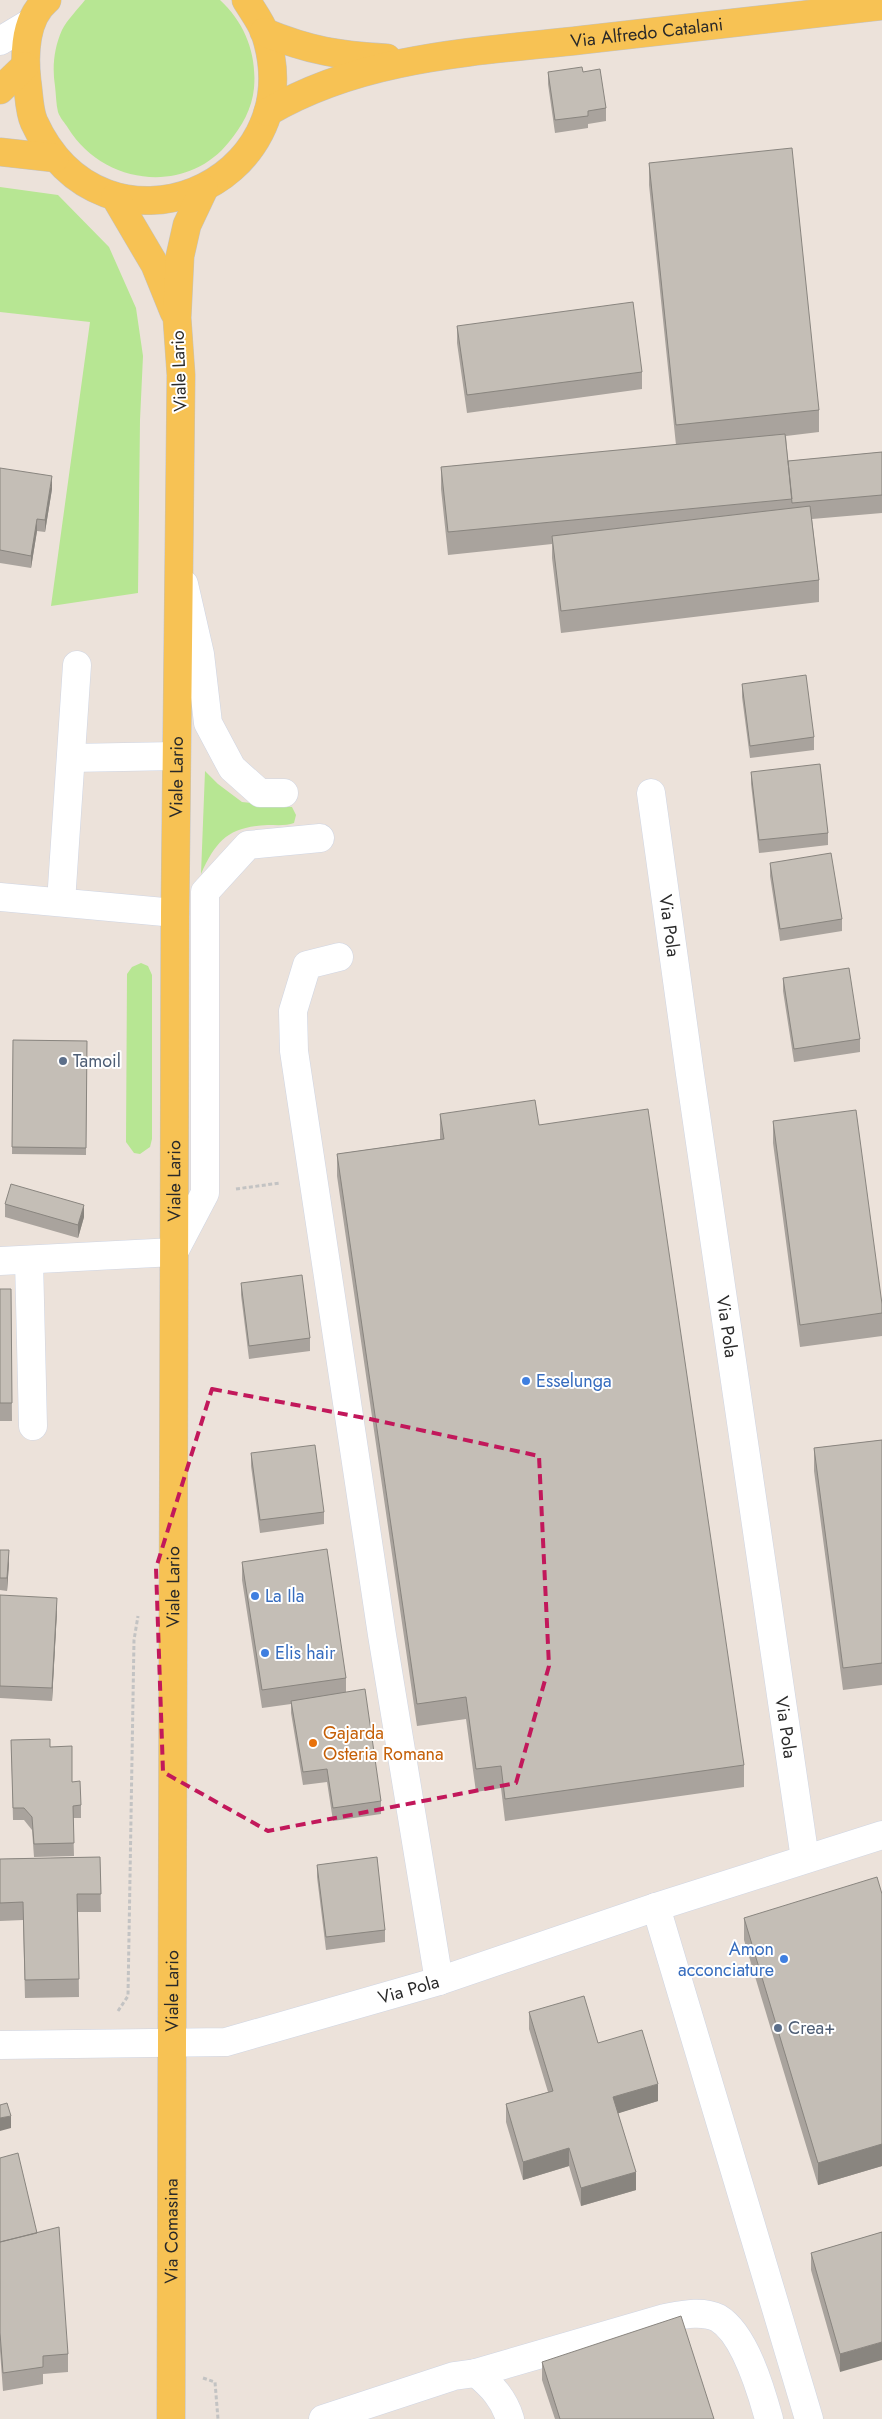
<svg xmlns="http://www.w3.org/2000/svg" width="882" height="2419" font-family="Jost,sans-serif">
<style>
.green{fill:#b7e693}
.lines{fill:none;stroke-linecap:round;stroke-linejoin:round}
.minor-casing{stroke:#cfd5e3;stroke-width:29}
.major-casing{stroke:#c3c3c3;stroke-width:29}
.path{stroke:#c3c3c3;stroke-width:3;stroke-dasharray:4 2.5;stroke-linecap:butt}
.minor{stroke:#fff;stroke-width:28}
.major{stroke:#f7c254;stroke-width:28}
.wall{fill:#a9a39d}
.shaded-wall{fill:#89857f}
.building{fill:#c4beb6;stroke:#89857f}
.marked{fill:none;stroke:#c2185b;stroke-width:4;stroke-dasharray:10 6;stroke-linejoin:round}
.service-dot{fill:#5c6f8a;stroke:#fff;stroke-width:2}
.shop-dot{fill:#3f7fe0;stroke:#fff;stroke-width:2}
.food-dot{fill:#e8710a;stroke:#fff;stroke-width:2}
.labels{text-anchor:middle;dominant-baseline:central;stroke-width:4;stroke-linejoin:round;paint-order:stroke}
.street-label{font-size:18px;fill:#292929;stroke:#fff}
.service-label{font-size:18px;fill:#4e5e75;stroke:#fff;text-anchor:start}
.shop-label{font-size:18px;fill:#366cbe;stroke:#fff;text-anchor:start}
.food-label{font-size:18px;fill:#c56008;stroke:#fff;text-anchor:start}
</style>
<rect width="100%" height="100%" fill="#ece2da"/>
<path class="green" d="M85 0H220C245 23 257 54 254 88 252 109 242 126 229 142 186 196 103 185 68 128 65 123 60 118 58 112 56 104 56 94 55 86 52 67 54 48 62 30 67 20 78 9 85 0Z
M0 187 58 195 109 247 136 308 143 356 140 420 138 593 51 606 90 322 0 312Z
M205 771 218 784 242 802 292 807 296 815 294 823C287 826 276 825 268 825 229 827 217 839 201 874Z
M141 963 148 966 152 975V1139L150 1147 140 1154 134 1153 126 1142 127 974 132 967Z"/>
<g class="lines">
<defs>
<g id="minor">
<path d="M0 41 30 23"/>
<path d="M184 584 200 654 208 723 232 768 260 793H284"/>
<path d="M71 758 176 756"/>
<path id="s1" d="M651 793 690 1074 805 1859"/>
<path d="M0 897 175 913"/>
<path d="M61 902 77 665"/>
<path d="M339 957 307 965 293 1011 294 1051 382 1635 439 1981"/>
<path d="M29 1260 33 1426"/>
<path d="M0 1261 174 1252 205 1193V892L248 845 320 838"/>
<path d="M656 1907 809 2419"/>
<path id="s2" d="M0 2045 226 2042 439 1981 656 1907 882 1835"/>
<path d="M476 2373 665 2318C681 2315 702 2310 718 2318 745 2334 761 2390 769 2419"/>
<path d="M323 2419 454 2376 476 2373C492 2386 504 2399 510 2419"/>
</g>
<g id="major">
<path d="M47 0C25 18 24 54 27 81 29 94 29 111 34 122 103 273 315 186 265 33 261 22 252 10 246 0"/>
<path d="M264 32C310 51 338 55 387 58"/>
<path d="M0 90 25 66"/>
<path id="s3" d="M268 112C363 56 475 52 582 40 682 29 782 17 882 6"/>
<path d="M0 152 55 158"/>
<path d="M115 197 155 265 174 312"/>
<path id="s4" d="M171 2419 175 913 181 375 177 318 180 256 187 225 204 189"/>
</g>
</defs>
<use href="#minor" class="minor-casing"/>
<use href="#major" class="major-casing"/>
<path class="path" d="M236 1189 280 1183
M118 2011 128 1996 134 1640 138 1616
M203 2378 215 2382 218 2419"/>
<use href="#minor" class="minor"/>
<use href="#major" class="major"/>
</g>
<path class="wall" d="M548 72H583L606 108V121L588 124V128L555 133 548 84Z
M649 163 819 410V432L786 436 788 461 882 452V513L812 519 819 580V602L561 633 552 558V544L448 555 441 489V467L676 445 649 185Z
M457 326 642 372V389L467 413 457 343Z
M0 468 52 489 45 532 37 531 31 568 0 563Z
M742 684 814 737V750L750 758 742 697Z
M751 772 828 833V845L759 853 751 784Z
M770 863 842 919V931L780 941 770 876Z
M783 978 860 1039V1052L794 1062 783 991Z
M13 1040 87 1041 86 1155 12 1154Z
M440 1114 539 1125 744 1765V1787L505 1821 501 1788 476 1792 466 1719 417 1726 337 1176V1154L440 1139Z
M773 1121 882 1304V1336L800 1347 773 1143Z
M5 1204 84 1217 78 1238 5 1217Z
M241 1283 310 1338V1351L249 1359 241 1295Z
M0 1289H11L12 1421H0Z
M882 1440V1685L843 1690 814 1471V1448Z
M251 1453 324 1512V1524L260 1533 251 1466Z
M0 1550 9 1563 7 1591 0 1590Z
M242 1562 346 1678V1692L381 1801V1814L333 1821 327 1782 303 1785 291 1713V1704L262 1708 242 1580Z
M0 1595 57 1611 52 1701 0 1698Z
M11 1740 50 1747 72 1782 81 1805V1818H73L74 1856 34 1857 32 1830 24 1820H13Z
M100 1857 101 1912H78L79 1997 25 1998 23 1920 0 1921V1859Z
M317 1865 385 1930V1942L326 1950 317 1877Z
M882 1894V2166L818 2185 744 1940V1918Z
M529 2012 598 2043 658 2101 618 2113 636 2190 581 2206 569 2166 523 2180 506 2122V2104L548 2092 529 2029Z
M0 2158 37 2233 68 2354V2372L43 2374V2384L3 2391 0 2351Z
M882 2232 840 2372 811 2270V2253Z
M542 2362 714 2419H555L542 2380Z"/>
<path class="shaded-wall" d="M52 476V489L45 532V520Z
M37 519V531L31 568V556Z
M84 1205V1217L78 1238V1225Z
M9 1550V1563L7 1591V1578Z
M57 1598V1611L52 1701V1688Z
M658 2084V2101L613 2115V2097Z
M11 2116V2128L0 2131V2118Z
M882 2144V2166L818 2185V2163Z
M569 2148V2166L523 2180V2162Z
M636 2172V2190L581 2206V2188Z
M882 2342V2360L840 2372V2354Z"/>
<path class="building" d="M582 67 583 72 600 69 606 108 588 111V116L555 120 548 72Z
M792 148 819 410 676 425 649 163Z
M633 302 642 372 467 395 457 326Z
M785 434 792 499 448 532 441 467Z
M882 452V495L792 503 788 461Z
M0 468 52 476 45 520 37 519 31 556 0 550Z
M810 506 819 580 561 611 552 536Z
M806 675 814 737 750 746 742 684Z
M820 764 828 833 759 840 751 772Z
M831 853 842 919 780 929 770 863Z
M849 968 860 1039 794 1049 783 978Z
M13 1040 87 1041 86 1148 12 1147Z
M535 1100 539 1125 648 1109 744 1765 505 1799 501 1766 476 1769 466 1697 417 1704 337 1154 444 1139 440 1114Z
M856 1110 882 1304V1313L800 1325 773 1121Z
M11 1184 84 1205 78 1225 5 1204Z
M302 1275 310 1338 249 1346 241 1283Z
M0 1289H11L12 1403H0Z
M882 1440V1663L843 1668 814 1448Z
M315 1445 324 1512 260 1520 251 1453Z
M327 1549 346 1678 262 1690 242 1562Z
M0 1550H9L7 1578H0Z
M0 1595 57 1598 52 1688 0 1686Z
M365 1689 381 1801 333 1808 327 1769 303 1772 291 1701Z
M50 1739V1747L72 1746V1782L80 1781 81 1805 73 1806 74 1843 34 1844 32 1817 24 1808H13L11 1740Z
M100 1857 101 1894H77L79 1979 25 1980 23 1902 0 1903V1859Z
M377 1857 385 1930 326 1937 317 1865Z
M877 1877 882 1894V2144L818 2163 744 1918Z
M584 1996 598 2043 642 2030 658 2084 613 2097 636 2172 581 2188 569 2148 523 2162 506 2104 553 2091 529 2012Z
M7 2103 11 2116 0 2118V2105Z
M18 2153 37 2233 0 2242V2158Z
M59 2227 68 2354 43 2356V2367L3 2373 0 2333V2242Z
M882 2232V2342L840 2354 811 2253Z
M681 2316 714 2419H560L542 2362Z"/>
<path class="marked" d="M212 1389 370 1419 539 1456 549 1666 516 1783 268 1831 163 1772 156 1568Z"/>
<g class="service-dot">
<circle cx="63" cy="1061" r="5"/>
<circle cx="778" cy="2028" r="5"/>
</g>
<g class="shop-dot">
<circle cx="526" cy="1381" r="5"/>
<circle cx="255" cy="1596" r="5"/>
<circle cx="265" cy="1653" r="5"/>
<circle cx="784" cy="1959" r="5"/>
</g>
<circle class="food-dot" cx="313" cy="1743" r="5"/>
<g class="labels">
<g class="street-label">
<text stroke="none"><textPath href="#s3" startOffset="390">Via Alfredo Catalani</textPath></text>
<text transform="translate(179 371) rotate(-92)">Viale Lario</text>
<text stroke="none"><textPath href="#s4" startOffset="1642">Viale Lario</textPath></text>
<text stroke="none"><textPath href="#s1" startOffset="134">Via Pola</textPath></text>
<text stroke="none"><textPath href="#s4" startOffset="1238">Viale Lario</textPath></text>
<text stroke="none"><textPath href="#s1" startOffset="539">Via Pola</textPath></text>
<text stroke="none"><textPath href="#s4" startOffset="832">Viale Lario</textPath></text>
<text stroke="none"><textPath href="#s1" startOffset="944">Via Pola</textPath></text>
<text stroke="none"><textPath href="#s2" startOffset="416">Via Pola</textPath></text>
<text stroke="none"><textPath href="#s4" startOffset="428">Viale Lario</textPath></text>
<text stroke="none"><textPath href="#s4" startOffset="188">Via Comasina</textPath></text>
</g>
<g class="service-label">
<text x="73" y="1061">Tamoil</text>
<text x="788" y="2028">Crea+</text>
</g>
<g class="shop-label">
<text x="536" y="1381">Esselunga</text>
<text x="265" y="1596">La Ila</text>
<text x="275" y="1653">Elis hair</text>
<text x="774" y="1949" text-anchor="end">Amon<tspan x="774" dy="21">acconciature</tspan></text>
</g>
<g class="food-label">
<text x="323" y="1733">Gajarda<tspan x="323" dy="21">Osteria Romana</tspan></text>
</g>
</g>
</svg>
